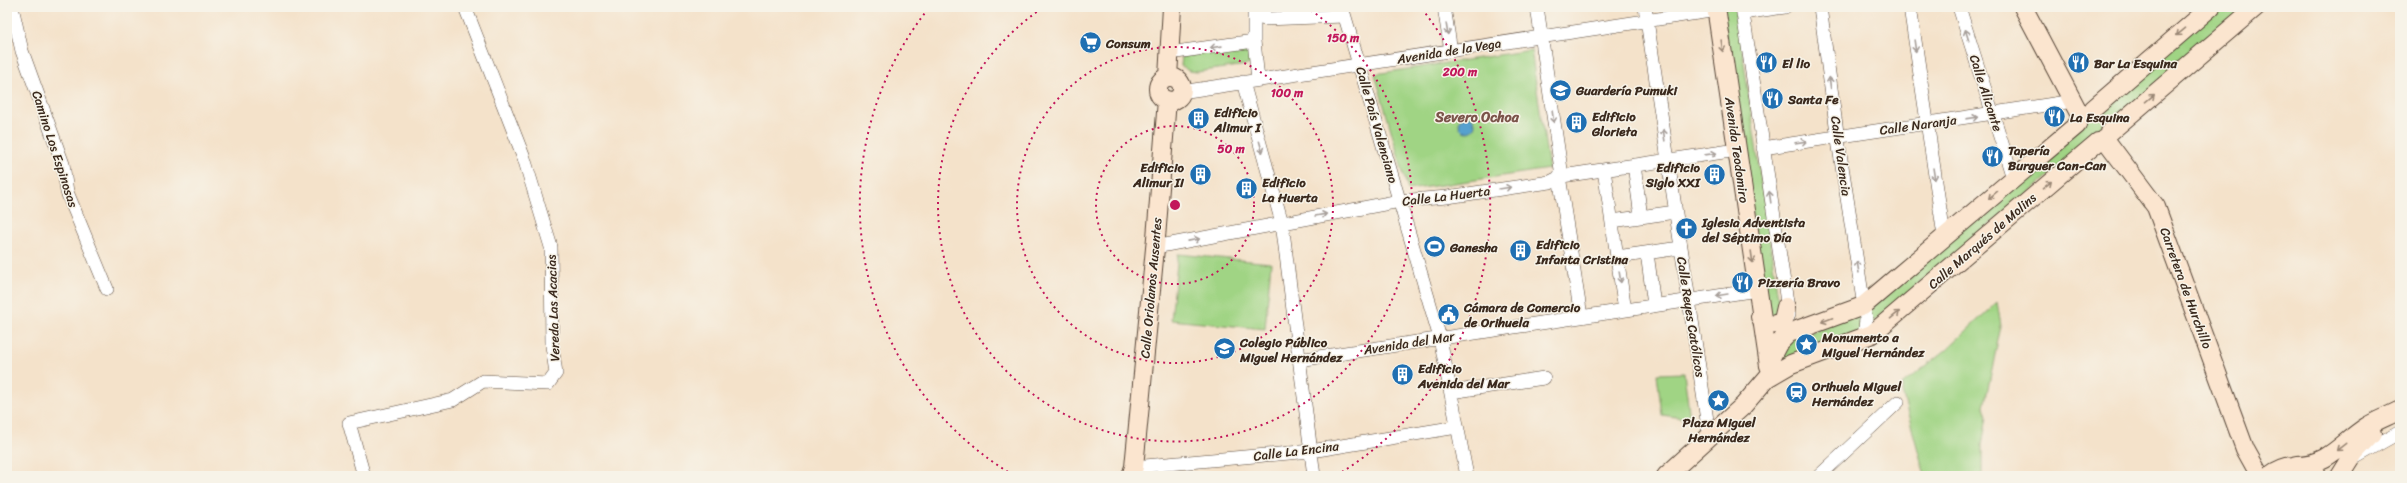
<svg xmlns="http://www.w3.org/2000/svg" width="2407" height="483" font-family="Sriracha,sans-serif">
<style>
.green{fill:#a0d484;stroke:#6e7f51}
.water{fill:url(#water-ripples);stroke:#496676}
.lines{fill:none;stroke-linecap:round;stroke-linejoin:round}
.street-casing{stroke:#574638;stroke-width:14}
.secondary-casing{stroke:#574638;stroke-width:20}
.street{stroke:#fff;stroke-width:13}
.secondary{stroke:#fbe5cf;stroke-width:18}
.oneway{stroke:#a79f9a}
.oneway2{stroke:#9b8876}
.ring{fill:none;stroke:#c2185b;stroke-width:2;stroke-dasharray:2 4}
.labels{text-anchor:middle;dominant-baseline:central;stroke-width:3;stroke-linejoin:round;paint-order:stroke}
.poi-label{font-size:13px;font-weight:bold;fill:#3b2a1e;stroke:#f7f3e8;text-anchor:start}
.street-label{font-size:13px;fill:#3b2a1e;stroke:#f7f3e8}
.neighbourhood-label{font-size:14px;font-weight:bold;fill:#7b534a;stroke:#f7f3e8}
.centre{fill:#c2185b;stroke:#f7f3e8;stroke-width:2}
.ring-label{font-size:12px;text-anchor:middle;font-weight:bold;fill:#c2185b;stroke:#f7f3e8;stroke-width:3;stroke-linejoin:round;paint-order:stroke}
</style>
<defs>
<pattern id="water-ripples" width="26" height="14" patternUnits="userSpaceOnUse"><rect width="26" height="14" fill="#57a1cf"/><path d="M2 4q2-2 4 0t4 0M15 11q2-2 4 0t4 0" fill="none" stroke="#4983a7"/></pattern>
</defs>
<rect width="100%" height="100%" fill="#f7f3e8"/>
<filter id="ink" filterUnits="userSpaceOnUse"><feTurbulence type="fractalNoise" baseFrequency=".025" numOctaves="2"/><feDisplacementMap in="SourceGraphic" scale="8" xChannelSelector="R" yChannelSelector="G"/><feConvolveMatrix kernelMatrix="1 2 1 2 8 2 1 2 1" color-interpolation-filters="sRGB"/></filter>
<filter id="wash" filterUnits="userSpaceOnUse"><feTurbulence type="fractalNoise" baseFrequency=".012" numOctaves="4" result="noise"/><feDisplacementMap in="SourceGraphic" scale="16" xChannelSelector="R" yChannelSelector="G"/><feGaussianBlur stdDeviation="0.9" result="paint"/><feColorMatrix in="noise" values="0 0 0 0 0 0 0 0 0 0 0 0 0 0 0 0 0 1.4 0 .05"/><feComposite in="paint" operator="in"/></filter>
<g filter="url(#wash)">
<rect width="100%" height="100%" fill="#f4e2ca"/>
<path class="green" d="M1721 7H1736L1780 312 1768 319Z
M2217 7H2246L2104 130 1874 321 1856 334 1790 367 1778 344 1823 328 2083 121Z
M1251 46 1253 64 1197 72 1189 71 1181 66 1182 56Z
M1531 50 1549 169 1408 190 1375 74Z
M1178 254 1271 263 1265 329 1171 320Z
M1997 302 2001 326 1984 407 1987 417 1982 445V476H1925L1902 392 1903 384 1946 350Z
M1684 373 1690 419 1662 415 1657 374Z"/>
<path class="water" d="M1459 124a8 8 0 1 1 16 0a8 8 0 1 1-16 0Z"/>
</g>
<g filter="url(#ink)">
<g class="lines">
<defs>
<path id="street" d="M12 7 22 51 63 164 67 192 107 289
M1254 7V41L1258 80
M1263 7 1264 19 1344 16
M1342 7 1440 338 1467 476
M1444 7 1451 51
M1537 7 1562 176
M1645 7 1708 427 1712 436
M1742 7 1789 315
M1820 7 1839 147 1866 319 1864 338
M1910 7 1944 236
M1959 7 2013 178
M1743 13 1785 7
M1169 53 1254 41
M1243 82 1282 223 1314 476
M1181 92 1717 10
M1763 148 2073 101
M1634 165 1641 217
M1604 170 1625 310
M1559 176 1581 316
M1612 221 1675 212
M1155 247 1400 201 1447 197 1550 182 1562 176 1737 150
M1647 253 1654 305
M1617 257 1680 248
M1299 360 1757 290
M1451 392 1544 378
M2356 457 2400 432
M1134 467 1311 451 1457 427
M364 476 349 423 453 400 483 381 548 384 556 373 552 346 551 247 524 158 465 7
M1819 476 1898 402"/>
<path id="secondary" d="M1716 7 1769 366
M2023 7 2080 115
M1168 77 1172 7
M1158 89a12 12 0 1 1 24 0a12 12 0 1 1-24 0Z
M2093 109 2211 7
M2110 132 2256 7
M2105 139 2156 207 2245 449 2260 476
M1760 317C1767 326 1774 327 1783 320L1786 307
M1769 361 1778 344 1789 333 1863 306 2077 125
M2296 465C2329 465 2341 443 2366 427 2377 420 2389 416 2400 410
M1131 476 1134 467 1156 238 1167 100
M1666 476 1743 406 1767 378 1791 364 1872 334 2098 142
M2269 476C2284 464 2304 461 2317 476
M2340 476 2355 452 2372 434"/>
</defs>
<use href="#street" class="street-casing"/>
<use href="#secondary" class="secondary-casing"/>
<use href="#street" class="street"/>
<use href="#secondary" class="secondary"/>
</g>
<defs><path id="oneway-shaft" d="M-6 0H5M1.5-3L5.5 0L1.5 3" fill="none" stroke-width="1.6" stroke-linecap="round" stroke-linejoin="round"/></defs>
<g class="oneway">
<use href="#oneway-shaft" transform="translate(1447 29) rotate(81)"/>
<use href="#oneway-shaft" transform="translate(1967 35) rotate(-107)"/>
<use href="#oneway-shaft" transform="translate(1915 46) rotate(82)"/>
<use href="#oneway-shaft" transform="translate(1216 47) rotate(172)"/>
<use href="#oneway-shaft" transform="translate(1830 83) rotate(-97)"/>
<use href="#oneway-shaft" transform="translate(1553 117) rotate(82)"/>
<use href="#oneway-shaft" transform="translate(1972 118) rotate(-8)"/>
<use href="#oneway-shaft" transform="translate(1664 135) rotate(-98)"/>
<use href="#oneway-shaft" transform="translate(1801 142) rotate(-8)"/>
<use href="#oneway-shaft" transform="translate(1261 147) rotate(74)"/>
<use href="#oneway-shaft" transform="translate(1711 154) rotate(-8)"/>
<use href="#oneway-shaft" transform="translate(1934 174) rotate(81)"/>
<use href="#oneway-shaft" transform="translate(1505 188) rotate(-9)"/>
<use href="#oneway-shaft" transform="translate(1770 197) rotate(-98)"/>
<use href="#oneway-shaft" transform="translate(1321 215) rotate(-10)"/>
<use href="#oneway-shaft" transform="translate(1194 240) rotate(-11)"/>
<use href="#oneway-shaft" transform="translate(1858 267) rotate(-99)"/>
<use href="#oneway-shaft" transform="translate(1620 277) rotate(81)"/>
<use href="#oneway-shaft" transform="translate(1722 295) rotate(171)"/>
</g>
<g class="oneway2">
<use href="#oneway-shaft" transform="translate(2181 32) rotate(140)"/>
<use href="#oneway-shaft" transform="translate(1722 46) rotate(82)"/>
<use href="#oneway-shaft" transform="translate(2150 98) rotate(-40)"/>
<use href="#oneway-shaft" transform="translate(2047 185) rotate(-40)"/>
<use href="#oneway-shaft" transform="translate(1993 195) rotate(140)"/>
<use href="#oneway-shaft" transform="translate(1752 257) rotate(82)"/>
<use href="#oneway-shaft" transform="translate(1895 315) rotate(-40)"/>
<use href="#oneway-shaft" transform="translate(1827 320) rotate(159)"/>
<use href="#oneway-shaft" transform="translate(2341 447) rotate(142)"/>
</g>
</g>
<g class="ring">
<circle cx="1175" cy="205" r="79"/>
<circle cx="1175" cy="205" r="158"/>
<path d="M1306 7A237 237 0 1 1 1044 7"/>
<path d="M1013 475A315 315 0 0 1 928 9M1422 9A315 315 0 0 1 1337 475"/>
</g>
<defs>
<symbol id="supermarket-disc" viewBox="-11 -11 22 22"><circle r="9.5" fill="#1f6fb2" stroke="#f7f3e8"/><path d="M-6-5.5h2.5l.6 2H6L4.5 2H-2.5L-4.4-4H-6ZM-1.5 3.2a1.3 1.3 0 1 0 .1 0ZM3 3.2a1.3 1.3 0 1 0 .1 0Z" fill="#fff"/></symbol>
<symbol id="restaurant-disc" viewBox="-11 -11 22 22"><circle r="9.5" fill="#1f6fb2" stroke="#f7f3e8"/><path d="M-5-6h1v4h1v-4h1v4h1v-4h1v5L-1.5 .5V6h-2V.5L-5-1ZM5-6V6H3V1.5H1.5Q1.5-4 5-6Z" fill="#fff"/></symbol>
<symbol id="school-disc" viewBox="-11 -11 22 22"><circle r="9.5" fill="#1f6fb2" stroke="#f7f3e8"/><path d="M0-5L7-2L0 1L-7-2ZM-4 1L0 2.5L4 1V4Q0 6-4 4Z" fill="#fff"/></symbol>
<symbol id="building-disc" viewBox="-11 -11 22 22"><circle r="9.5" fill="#1f6fb2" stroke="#f7f3e8"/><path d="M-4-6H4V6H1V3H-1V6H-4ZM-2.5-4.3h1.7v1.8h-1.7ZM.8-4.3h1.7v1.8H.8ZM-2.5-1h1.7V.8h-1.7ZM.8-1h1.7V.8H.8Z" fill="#fff"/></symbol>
<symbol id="church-disc" viewBox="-11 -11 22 22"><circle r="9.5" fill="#1f6fb2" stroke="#f7f3e8"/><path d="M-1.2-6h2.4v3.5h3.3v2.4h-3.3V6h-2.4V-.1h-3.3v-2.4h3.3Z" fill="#fff"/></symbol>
<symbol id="stadium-disc" viewBox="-11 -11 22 22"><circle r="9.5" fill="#1f6fb2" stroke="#f7f3e8"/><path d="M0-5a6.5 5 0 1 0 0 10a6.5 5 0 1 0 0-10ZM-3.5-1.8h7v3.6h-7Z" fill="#fff"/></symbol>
<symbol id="civic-disc" viewBox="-11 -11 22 22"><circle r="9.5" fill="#1f6fb2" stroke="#f7f3e8"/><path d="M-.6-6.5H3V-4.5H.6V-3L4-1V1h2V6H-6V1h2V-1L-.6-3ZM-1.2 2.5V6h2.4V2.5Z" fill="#fff"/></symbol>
<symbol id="sight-disc" viewBox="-11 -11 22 22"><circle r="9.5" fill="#1f6fb2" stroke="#f7f3e8"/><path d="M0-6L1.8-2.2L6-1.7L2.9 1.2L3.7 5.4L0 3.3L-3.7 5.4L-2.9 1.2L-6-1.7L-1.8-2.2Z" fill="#fff"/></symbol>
<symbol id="station-disc" viewBox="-11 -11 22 22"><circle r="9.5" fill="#1f6fb2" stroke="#f7f3e8"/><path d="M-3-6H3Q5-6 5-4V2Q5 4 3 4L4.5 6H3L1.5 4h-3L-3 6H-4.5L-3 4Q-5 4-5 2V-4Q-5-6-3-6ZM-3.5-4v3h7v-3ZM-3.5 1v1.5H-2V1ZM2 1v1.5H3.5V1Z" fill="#fff"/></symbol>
</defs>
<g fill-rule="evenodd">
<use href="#supermarket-disc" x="1078" y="30" width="25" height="25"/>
<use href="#restaurant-disc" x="1754" y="50" width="25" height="25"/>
<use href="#restaurant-disc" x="2066" y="50" width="25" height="25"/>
<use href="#school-disc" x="1548" y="78" width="25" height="25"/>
<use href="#restaurant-disc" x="1760" y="86" width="25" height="25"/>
<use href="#restaurant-disc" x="2042" y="104" width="25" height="25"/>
<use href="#building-disc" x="1186" y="106" width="25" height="25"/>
<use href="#building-disc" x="1564" y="110" width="25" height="25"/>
<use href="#restaurant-disc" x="1980" y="144" width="25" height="25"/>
<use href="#building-disc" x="1188" y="162" width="25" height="25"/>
<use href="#building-disc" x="1702" y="162" width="25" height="25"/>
<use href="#building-disc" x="1234" y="176" width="25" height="25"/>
<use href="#church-disc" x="1674" y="216" width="25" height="25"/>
<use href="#stadium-disc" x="1422" y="234" width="25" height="25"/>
<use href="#building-disc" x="1508" y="238" width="25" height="25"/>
<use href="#restaurant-disc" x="1730" y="270" width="25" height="25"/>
<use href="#civic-disc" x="1436" y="302" width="25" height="25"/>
<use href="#sight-disc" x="1794" y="332" width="25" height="25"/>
<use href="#school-disc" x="1212" y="336" width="25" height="25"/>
<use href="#building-disc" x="1390" y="362" width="25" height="25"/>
<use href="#station-disc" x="1784" y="380" width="25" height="25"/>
<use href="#sight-disc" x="1706" y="388" width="25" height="25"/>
</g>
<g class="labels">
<g class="poi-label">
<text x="1106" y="43">Consum</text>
<text x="1782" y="63">El lio</text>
<text x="2094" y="63">Bar La Esquina</text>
<text x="1576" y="90">Guardería Pumuki</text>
<text x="1788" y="99">Santa Fe</text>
<text x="1214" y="112">Edificio<tspan x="1214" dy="15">Alimur I</tspan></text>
<text x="1592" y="116">Edificio<tspan x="1592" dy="15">Glorieta</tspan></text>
<text x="2070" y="117">La Esquina</text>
<text x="2008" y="150">Tapería<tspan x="2008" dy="15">Burguer Can-Can</tspan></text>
<text x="1184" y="167" text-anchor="end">Edificio<tspan x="1184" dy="15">Alimur II</tspan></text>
<text x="1700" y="167" text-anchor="end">Edificio<tspan x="1700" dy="15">Siglo XXI</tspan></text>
<text x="1262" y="182">Edificio<tspan x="1262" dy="15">La Huerta</tspan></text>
<text x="1702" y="222">Iglesia Adventista<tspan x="1702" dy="15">del Séptimo Día</tspan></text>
<text x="1536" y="244">Edificio<tspan x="1536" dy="15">Infanta Cristina</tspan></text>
<text x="1450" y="247">Ganesha</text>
<text x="1758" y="282">Pizzería Bravo</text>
<text x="1464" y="307">Cámara de Comercio<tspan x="1464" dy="15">de Orihuela</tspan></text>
<text x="1822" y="337">Monumento a<tspan x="1822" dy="15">Miguel Hernández</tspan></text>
<text x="1240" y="342">Colegio Público<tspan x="1240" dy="15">Miguel Hernández</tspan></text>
<text x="1418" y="368">Edificio<tspan x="1418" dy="15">Avenida del Mar</tspan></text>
<text x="1812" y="386">Orihuela Miguel<tspan x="1812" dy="15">Hernández</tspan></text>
<text x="1719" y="422" text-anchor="middle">Plaza Miguel<tspan x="1719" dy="15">Hernández</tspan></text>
</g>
<g class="street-label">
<text transform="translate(1449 51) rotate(-9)">Avenida de la Vega</text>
<text transform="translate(1986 93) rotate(72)">Calle Alicante</text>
<text transform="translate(1377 125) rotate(74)">Calle País Valenciano</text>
<text transform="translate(1918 125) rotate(-8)">Calle Naranja</text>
<text transform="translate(55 149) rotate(72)">Camino Los Espinosas</text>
<text transform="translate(1737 150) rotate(82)">Avenida Teodomiro</text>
<text transform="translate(1841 156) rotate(82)">Calle Valencia</text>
<text transform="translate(1446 196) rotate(-7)">Calle La Huerta</text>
<text transform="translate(1982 241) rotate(-41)">Calle Marqués de Molins</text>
<text transform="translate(1151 288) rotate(-85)">Calle Oriolanos Ausentes</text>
<text transform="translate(2186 288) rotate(70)">Carretera de Hurchillo</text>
<text transform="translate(553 308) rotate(-92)">Vereda Las Acacias</text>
<text transform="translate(1691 317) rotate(81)">Calle Reyes Católicos</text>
<text transform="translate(1409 343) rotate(-9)">Avenida del Mar</text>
<text transform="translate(1296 451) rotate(-7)">Calle La Encina</text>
</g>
<g class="neighbourhood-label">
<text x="1477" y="117">Severo Ochoa</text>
</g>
</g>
<circle cx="1175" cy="205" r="6" class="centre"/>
<g class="ring-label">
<text x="1343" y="42">150 m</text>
<text x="1460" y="76">200 m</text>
<text x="1287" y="97">100 m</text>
<text x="1231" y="153">50 m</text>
</g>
<rect width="2407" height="483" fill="none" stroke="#f7f3e8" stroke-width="24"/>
</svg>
